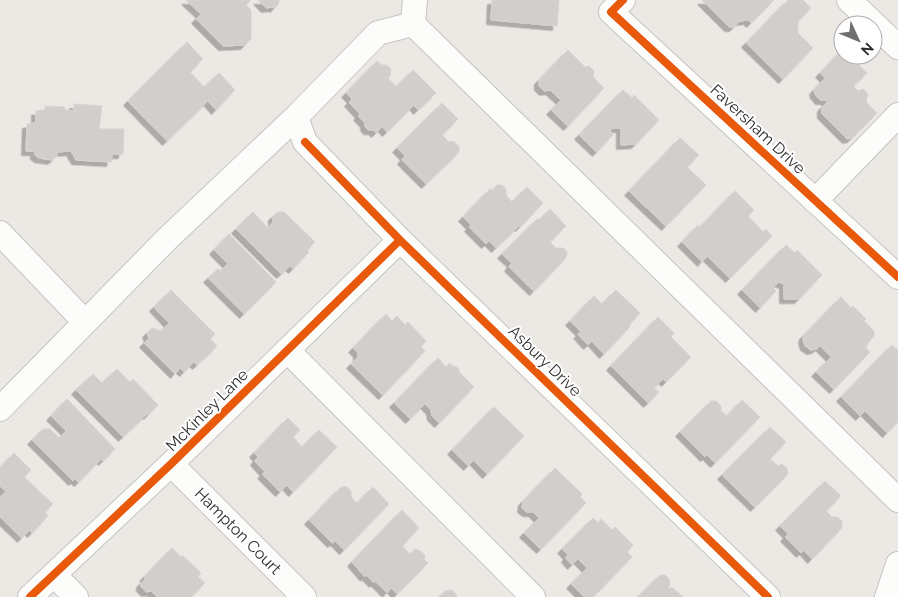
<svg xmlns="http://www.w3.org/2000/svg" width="898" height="597" font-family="Raleway,sans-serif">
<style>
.building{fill:#d1cecb;stroke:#d7d4d0;filter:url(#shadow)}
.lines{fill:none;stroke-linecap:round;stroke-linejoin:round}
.minor-casing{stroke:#c5c4c5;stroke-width:26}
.minor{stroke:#fcfcfb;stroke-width:24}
.cycleway-casing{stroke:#fff;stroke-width:11}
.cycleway{stroke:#e8590c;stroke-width:8}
.labels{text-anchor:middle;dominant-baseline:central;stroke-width:4;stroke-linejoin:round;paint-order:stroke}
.street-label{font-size:16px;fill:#2e2e2e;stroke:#fff}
</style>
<defs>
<filter id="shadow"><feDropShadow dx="-4.5" dy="4.5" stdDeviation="0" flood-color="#0004"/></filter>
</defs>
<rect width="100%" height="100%" fill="#ece8e4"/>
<path class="building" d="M186 0H251L246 5 251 10V39L245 45 223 46 196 19 201 14Z
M258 0H280L278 2 279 3 275 8 273 7 266 8Z
M492 0H559L557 26 491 20Z
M702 0H774L751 23 748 20 740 21 734 27H729Z
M788 0H803L811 8 798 21V33L813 48 783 79 746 43Z
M187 42 203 59 190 72 204 87 219 73 235 90 216 110 208 101 167 141 128 101Z
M843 49V55H849L867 73 853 86 858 91 863 89 868 94 866 102 877 113 852 138 847 139 822 114V107L827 102 825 100H820L815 94 814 90 825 78 820 73Z
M568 50 585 67 589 66 594 71 593 77 604 88 568 126 551 110 561 100 550 90 544 91 539 86V80Z
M377 61 382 65H387L391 69 390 76 388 78 396 87 413 70 436 93 418 110 414 105 387 132 382 127 376 133 373 130H368L365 126V123L358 116 360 114 349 102 352 99 346 93Z
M623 90 632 98 634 95 659 120 636 144 621 145V128H613L610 131 613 135 597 152 579 135Z
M442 103 458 119 442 135 449 142 453 141 459 146V152L426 184 402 160 405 156 397 148Z
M74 104 102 106 99 129H124L123 154H112L111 162 76 160 71 151 57 152V156L52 160 39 158 35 155V151H26L27 124 36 123V111L45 110V106L64 107 65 110 74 111Z
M680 138 699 155 687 167 706 185 666 226 629 191Z
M497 185H502L506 189V195L512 202 527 187 543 203 520 227 519 226 496 248 489 241 486 244 469 227 471 225 463 217 490 189 492 191Z
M735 191 754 210 748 216 763 232 766 229 772 236 730 278 707 256 702 262 682 242 698 225 700 227Z
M550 209 566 226 550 242 556 248H563L567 252 566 258 534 291 509 267 512 263 502 254 537 219 539 220Z
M253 212 268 228 273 222V216L278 212H284L315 242 307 250 309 252 293 269 290 266 281 274 236 229Z
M229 234 276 282 244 314 208 278 218 269 220 271 228 264 214 250Z
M786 245 795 253 797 250 822 275 799 299H784V284L778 282 773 288 776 291 760 308 742 290Z
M171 290 215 334 210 339 217 346 197 365 194 362 184 372 180 368 175 374 144 343 149 338 147 333 152 328 161 331 169 323 154 307Z
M616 290 640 313 629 325 630 327 604 354 592 341 588 345 578 334 581 332 570 321 594 296 602 304Z
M841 297 851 308 853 306 866 319 864 321 874 331V336L868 343 866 348 870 352 834 389 816 372 831 357 820 346 816 349 811 350 807 347 805 346 803 339 804 335Z
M386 314 392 321 397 316 405 325 408 322 426 341 421 347 425 351 383 395 351 364 358 357V353L353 348Z
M658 317 674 333 671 337 691 357 666 382 663 379 654 388 659 392 648 403 611 366Z
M892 345 898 350V422L887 433 865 411 860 416 841 397Z
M438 358 446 367 450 363 452 366H455L459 369V372L474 387 439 423 432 416 431 410 425 404 410 419 394 403Z
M117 369 130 382 133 379 158 405 148 415 147 414 123 437 76 390 93 374 102 383Z
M67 399 115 449 103 461 101 459 79 482 75 479 73 481 32 440 43 429H50L59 438 66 431 51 416Z
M742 400 760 417 715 463 707 455 705 457 680 432 711 401H716L721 406V411L727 416Z
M494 407 524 436 487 474 474 460 468 466 452 450Z
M288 418 300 430 293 437 302 447 319 430 337 447 293 492 287 485 280 492 262 474 265 472 255 461 258 457 254 453Z
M770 427 786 442 770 459 778 466 782 464 787 468 788 474 755 507 722 475Z
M14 453 31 470 24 477 53 504 45 512 48 516 32 533 29 530 22 538 0 517V497L6 492 0 486V468Z
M555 468 582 494 580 497 586 503 541 549 524 533 539 518 533 512H527L522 508 523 501Z
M825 481 841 496 826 511 832 517H837L842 521V528L812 559 804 550 801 553 785 537 788 534 780 526Z
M346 486 351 491V497L357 503 373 487 389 504 344 550 335 541 332 543 309 520 340 488Z
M402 510 419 528 402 546 410 554 415 549 420 551 425 555 424 559 428 563 397 594 391 588 387 593 375 581 374 583 366 575 365 577 352 562Z
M593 518 598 523 601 519 612 530 615 527 633 545 627 552 632 557 593 597H584L571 584 587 568 578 559 572 565 566 558 568 555 562 549Z
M172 548 181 557 182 555 201 573 198 577 205 583 191 597H158L151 591 146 592 141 587V583L146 578 144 577Z
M660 575H665L669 579 670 585 668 587 670 589 672 587 683 597H638Z
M452 590 457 595 456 597H439L445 591Z"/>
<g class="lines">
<defs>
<path id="minor" d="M623 0 611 12 898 277
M849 0 898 47
M413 24 415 0
M815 201 898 115
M0 233 85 322
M287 350 533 597
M0 409 166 240 296 117
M171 464 304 597
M54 575 76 597
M30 597 171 464 400 240
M768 597 400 240 305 142 296 117 378 33 413 24 898 500
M887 597 898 564"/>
</defs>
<use href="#minor" class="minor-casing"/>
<use href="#minor" class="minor"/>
<defs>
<path id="cycleway" d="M623 0 611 12 898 277
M305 142 400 240 768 597
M30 597 171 464 400 240"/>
</defs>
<use href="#cycleway" class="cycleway-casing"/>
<use href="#cycleway" class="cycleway"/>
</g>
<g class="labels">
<g class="street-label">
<text transform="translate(758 129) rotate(43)">Faversham Drive</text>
<text transform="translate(545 361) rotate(44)">Asbury Drive</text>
<text transform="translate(207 410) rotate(-45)">McKinley Lane</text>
<text transform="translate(238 531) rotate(45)">Hampton Court</text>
</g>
</g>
<g transform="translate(858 40) rotate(134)"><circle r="24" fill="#ffffff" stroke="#ababab"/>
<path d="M0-4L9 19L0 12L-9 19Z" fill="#706f6e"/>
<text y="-8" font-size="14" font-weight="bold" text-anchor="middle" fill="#2e2e2e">N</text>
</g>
</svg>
